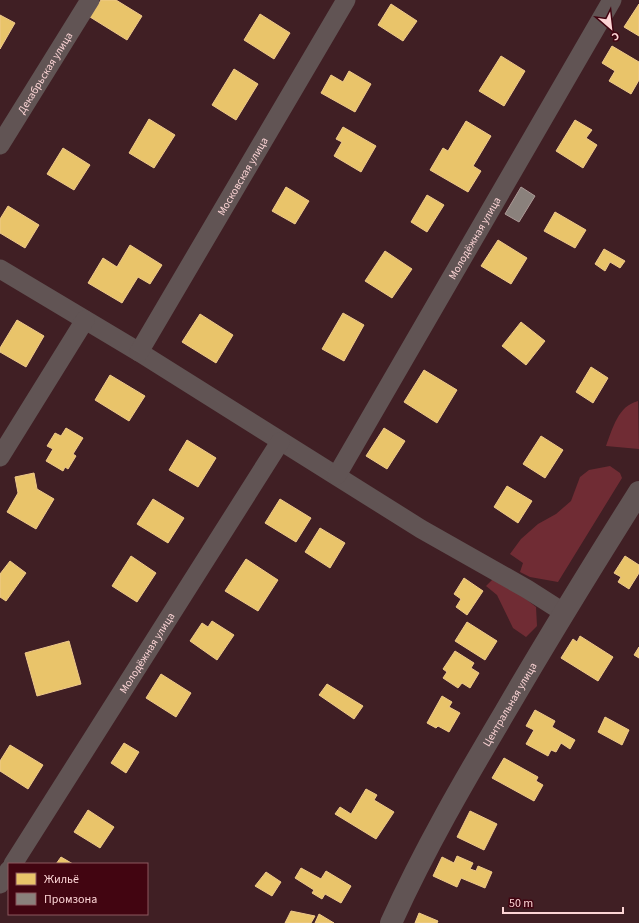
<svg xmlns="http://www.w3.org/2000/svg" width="639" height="923" font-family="'Source Sans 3',sans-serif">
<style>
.green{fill:#702c34}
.homes{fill:#e9c46a;stroke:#efc98a}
.industry{fill:#8a817c;stroke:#ac9a97}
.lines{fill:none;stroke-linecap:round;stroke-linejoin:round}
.minor{stroke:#615454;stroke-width:19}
.tertiary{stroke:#615454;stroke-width:22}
.labels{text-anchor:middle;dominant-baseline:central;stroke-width:4;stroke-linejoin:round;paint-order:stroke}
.street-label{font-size:11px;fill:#fcd4d5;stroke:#420511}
</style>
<rect width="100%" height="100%" fill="#401f24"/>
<path class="green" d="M638 401 639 449 606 446C613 428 618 406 638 401Z
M610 466 620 473 622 478 558 582 530 577 520 572 523 563 510 554 521 539 538 524 556 514 571 501 580 477 589 470Z
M493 579 517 592 536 607 537 626 526 637 513 628 497 595 486 586Z"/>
<path class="homes" d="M101 0H116L142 16 127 40 90 17Z
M391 4 417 21 403 41 378 25Z
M639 4V36L624 27Z
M260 14 290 33 274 59 244 40Z
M0 15 15 23 0 49Z
M612 46 639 62V80L631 94 609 81 615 71 602 63Z
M501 56 525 71 504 106 479 91Z
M234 69 258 84 236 120 212 105Z
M349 71 371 84 355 112 321 93 331 75 343 82Z
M149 119 175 135 154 168 129 153Z
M575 120 592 130 586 138 597 145 583 168 556 151Z
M466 121 491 136 473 166 481 171 468 192 430 170 443 148 448 151Z
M343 127 376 146 361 172 334 156 342 142 336 139Z
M63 148 90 165 74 190 47 174Z
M286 187 309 201 295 224 272 211Z
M427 195 444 205 427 232 411 222Z
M8 206 39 225 25 248 0 233V219Z
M555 212 586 230 575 248 544 231Z
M498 240 527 258 511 284 481 266Z
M130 245 162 265 150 284 138 277 122 303 88 283 103 258 117 267Z
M604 249 625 261 620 268 610 262 605 271 595 264Z
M385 251 412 269 392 298 365 281Z
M343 313 364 325 344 361 322 349Z
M200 314 233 335 216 363 182 342Z
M17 320 44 336 26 367 0 352V348Z
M521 322 545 341 526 365 502 346Z
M591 367 608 378 593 403 576 392Z
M424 370 457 390 437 423 404 402Z
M110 375 145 396 129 421 95 400Z
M66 428 83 438 73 454 76 456 68 469 65 467 63 471 46 461 53 449 47 446 55 433 61 436Z
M384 428 405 441 387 469 366 456Z
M541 436 563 450 545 478 523 464Z
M187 440 216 458 198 487 169 470Z
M34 473 37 489 54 499 36 529 7 512 18 493 15 477Z
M507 486 532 501 518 523 494 507Z
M153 499 184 518 168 543 137 524Z
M280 499 311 518 296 542 265 523Z
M320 528 345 543 330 568 305 552Z
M131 556 156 573 137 602 112 586Z
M625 556 639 565V573L629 589 618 582 621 577 614 573Z
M246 559 278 580 258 611 225 591Z
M10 561 26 573 6 601 0 597V574Z
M464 578 483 591 467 615 456 607 461 599 454 594Z
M212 621 234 635 217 660 190 641 202 623 208 627Z
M467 622 497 641 485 660 455 641Z
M580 636 613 657 598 681 561 658 573 639 577 642Z
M69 641 81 684 37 696 25 653Z
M639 647V658L634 655Z
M455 651 474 663 471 668 479 673 470 688 462 683 458 688 443 678 447 672 443 669Z
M161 674 191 693 176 717 146 698Z
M327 684 363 706 354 719 319 695Z
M442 696 452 702 449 707 460 713 449 732 438 726 436 728 427 723Z
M535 710 555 721 552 727 575 740 570 749 561 743 556 752 551 750 548 756 526 744 534 730 526 726Z
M605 717 629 730 622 745 598 732Z
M124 743 139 752 126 773 111 763Z
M10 745 43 765 28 789 0 771V761Z
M504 758 538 777 536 781 543 785 534 801 492 778Z
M366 789 377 795 374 800 394 812 376 839 335 814 340 807 351 814Z
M88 810 114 827 100 848 74 832Z
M470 811 497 824 484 850 457 837Z
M457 856 473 863 470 869 476 871 478 866 492 872 485 888 461 878 457 887 433 876 442 857 454 863Z
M61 857 73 864H56Z
M301 868 321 879 326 871 351 886 341 903 325 894 322 899 312 893 314 890 295 878Z
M266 872 281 882 272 896 255 886Z
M291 911 315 916 311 923H285Z
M419 913 438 921 437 923H415Z
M319 914 334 923H315Z"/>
<path class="industry" d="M521 187 535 196 519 222 505 214Z"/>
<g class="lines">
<g class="minor">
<path id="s1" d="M0 145 90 0"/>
<path d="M0 269 139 352 421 529 527 589 563 612"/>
<path id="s2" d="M139 352 346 0"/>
<path d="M0 457 85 320"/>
<path id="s3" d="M337 475 612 0"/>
<path id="s4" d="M13 864 280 442"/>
<path d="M0 884 9 870"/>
</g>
<path class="tertiary" id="s5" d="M391 923C424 850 464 781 505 712 548 638 593 565 639 492"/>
</g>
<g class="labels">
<g class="street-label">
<text stroke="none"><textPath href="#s1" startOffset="85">Декабрьская улица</textPath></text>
<text stroke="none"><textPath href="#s2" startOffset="204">Московская улица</textPath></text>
<text stroke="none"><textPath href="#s3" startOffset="274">Молодёжная улица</textPath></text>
<text stroke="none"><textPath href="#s4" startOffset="250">Молодёжная улица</textPath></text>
<text stroke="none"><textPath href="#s5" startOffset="249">Центральная улица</textPath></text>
</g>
</g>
<rect x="8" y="863" width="140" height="52" fill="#420511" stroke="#8c585f"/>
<rect x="16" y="873" width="20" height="12" fill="#e9c46a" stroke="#8c585f"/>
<text x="44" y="883" font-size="12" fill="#fcd4d5">Жильё</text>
<rect x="16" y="893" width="20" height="12" fill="#8a817c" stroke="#8c585f"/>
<text x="44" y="903" font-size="12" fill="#fcd4d5">Промзона</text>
<g transform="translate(611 28) rotate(152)" stroke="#420511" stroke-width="3" paint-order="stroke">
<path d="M0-3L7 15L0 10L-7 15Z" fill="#fcd4d5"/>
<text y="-6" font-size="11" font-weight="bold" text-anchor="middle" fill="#fcd4d5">С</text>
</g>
<path d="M503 907v6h120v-6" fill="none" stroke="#fcd4d5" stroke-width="2"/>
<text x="509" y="907" font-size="12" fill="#fcd4d5" stroke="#420511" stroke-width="3" paint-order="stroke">50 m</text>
</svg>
